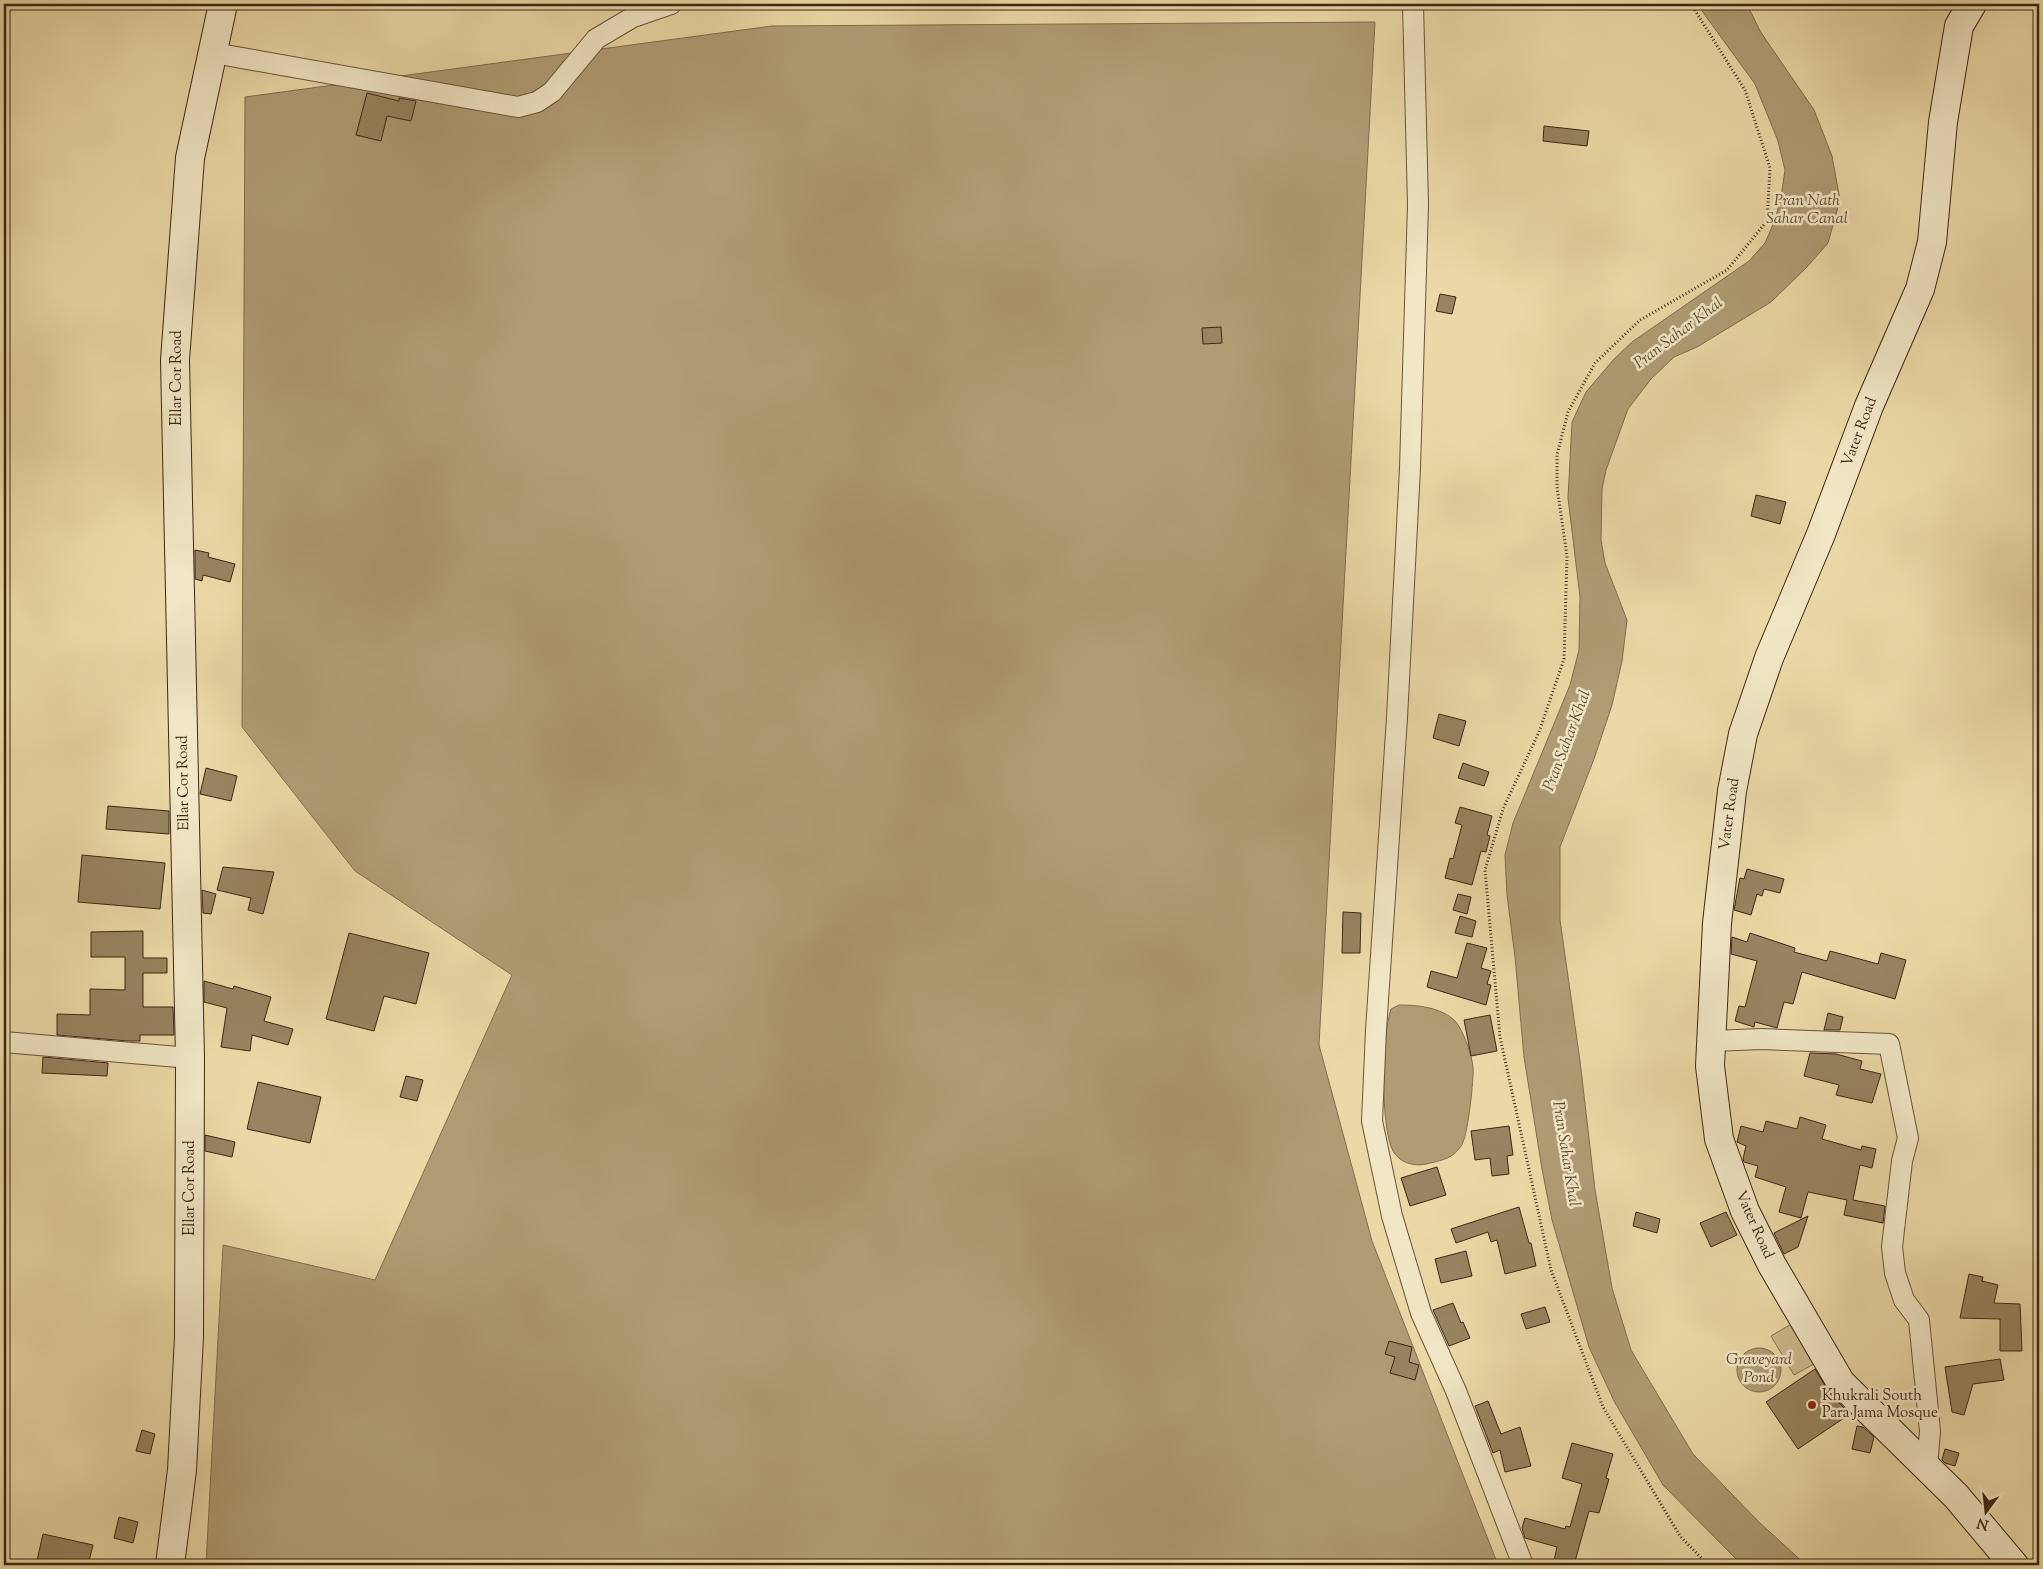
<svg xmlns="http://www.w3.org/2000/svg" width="2043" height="1569" font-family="'Sorts Mill Goudy',serif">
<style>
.green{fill:#cdbb8d;stroke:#857151}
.water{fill:#af9c75;stroke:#816d4f}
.building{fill:#978460;stroke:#3d2715}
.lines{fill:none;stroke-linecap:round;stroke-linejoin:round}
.street-casing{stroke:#685439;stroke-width:22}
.secondary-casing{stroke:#3d2715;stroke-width:30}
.path{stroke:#3d2715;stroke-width:3;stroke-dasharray:1 2.5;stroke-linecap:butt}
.street{stroke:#f1e6c5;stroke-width:20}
.secondary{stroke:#f1e6c5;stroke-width:28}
.poi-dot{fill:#8f2418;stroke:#f1e6c5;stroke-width:2}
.labels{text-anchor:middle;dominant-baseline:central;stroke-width:5;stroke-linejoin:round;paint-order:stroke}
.street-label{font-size:15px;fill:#3d2715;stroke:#f1e6c5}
.poi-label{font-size:15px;fill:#3d2715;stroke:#f1e6c5;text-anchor:start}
.water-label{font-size:16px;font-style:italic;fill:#5f4a32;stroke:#f1e6c5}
</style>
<rect width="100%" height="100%" fill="#ead9a6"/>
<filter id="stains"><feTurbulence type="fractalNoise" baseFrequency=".004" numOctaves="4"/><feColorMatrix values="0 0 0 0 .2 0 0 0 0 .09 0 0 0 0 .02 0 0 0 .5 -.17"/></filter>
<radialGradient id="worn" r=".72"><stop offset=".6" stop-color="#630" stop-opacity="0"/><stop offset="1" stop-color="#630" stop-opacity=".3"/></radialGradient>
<path class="green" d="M1800 1319 1823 1359 1794 1375 1771 1336Z"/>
<path class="water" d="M1697 4H1747L1760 31 1814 110 1832 156 1840 200 1828 243 1807 267 1771 302 1697 347 1674 357 1651 379 1628 409 1606 470 1602 489 1601 540 1605 563 1627 620 1622 661 1612 705 1594 759 1560 847V920L1580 1061 1595 1190 1612 1288 1631 1350 1693 1454 1759 1522 1806 1565H1742L1663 1485 1614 1401 1589 1347 1552 1220 1542 1169 1524 1057 1515 957 1507 895 1505 855 1513 823 1570 685 1579 650 1580 597 1568 498 1572 422 1586 392 1614 359 1632 342 1749 261 1765 243 1775 220 1781 197 1785 170 1778 141 1755 84Z
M1375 22 1319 1045 1372 1241 1498 1565H206L223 1245 375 1280 512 975 355 871 242 727 245 97 772 26Z
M1399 1005C1417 1005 1441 1007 1455 1021 1463 1029 1472 1056 1473 1067 1474 1079 1468 1132 1463 1142 1462 1146 1457 1151 1454 1154 1447 1160 1434 1162 1426 1164 1413 1167 1399 1162 1393 1151 1380 1126 1382 1035 1391 1009Z
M1737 1370a22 22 0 1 1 44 0a22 22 0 1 1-44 0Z"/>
<path class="building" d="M367 93 399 101V98L416 101 411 121 387 116 381 141 356 135Z
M1544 126 1589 131 1587 146 1543 141Z
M1440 294 1456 297 1452 314 1436 311Z
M1221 327 1222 343 1203 344 1202 328Z
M1756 495 1786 502 1780 524 1751 516Z
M195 550 209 553 208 557 235 564 230 582 203 575 202 581 195 579Z
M1439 714 1466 721 1459 746 1433 738Z
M1463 763 1489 772 1484 786 1458 778Z
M206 768 237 776 231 801 200 794Z
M108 806 169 811V834L106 829Z
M1460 807 1492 816 1487 835 1490 836 1486 852 1481 851 1472 885 1445 878 1450 858 1453 859 1462 825 1455 823Z
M82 855 165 863 160 909 78 902Z
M223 867 274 872 263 914 248 910 251 898 217 890Z
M1747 869 1784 879 1780 893 1764 889 1762 896 1757 894 1751 915 1734 910 1740 878 1744 879Z
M202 890 216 894 211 914 203 913Z
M1458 894 1471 897 1467 914 1453 910Z
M1343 912 1361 913 1360 953H1342Z
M1460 916 1476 921 1472 937 1455 933Z
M143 931V958H167V973H143V1007H173L174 1035H140V1041H128L57 1035V1014L90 1015V989L125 990V957H91V932Z
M349 933 429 953 416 1004 384 996 374 1031 326 1019Z
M1750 933 1795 948 1794 952 1827 961 1830 951 1878 964 1881 953 1906 960 1895 999 1802 972 1793 1004 1784 1002 1777 1028 1755 1022 1754 1027 1735 1021 1739 1006 1745 1007 1757 961 1731 954 1732 937 1747 942Z
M1467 943 1487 948 1481 968 1491 971 1487 984 1491 985 1486 1005 1427 987 1431 971 1457 978Z
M204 981 233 989 234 986 271 997 264 1021 293 1029 288 1045 252 1035 250 1051 221 1047 227 1008 204 1002Z
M1828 1013 1843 1017 1840 1030H1824Z
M1490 1015 1497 1051 1471 1056 1464 1020Z
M1810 1053 1836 1054 1862 1061 1860 1069 1881 1074 1872 1103 1836 1095 1839 1085 1804 1076Z
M43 1057 108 1063 107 1076 42 1073Z
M406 1076 423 1080 417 1101 400 1097Z
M258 1082 321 1097 310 1143 247 1129Z
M1800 1117 1826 1125 1822 1139 1861 1150 1862 1146 1876 1149 1872 1168 1860 1165 1853 1200 1885 1206 1883 1223 1844 1215 1847 1200 1808 1192 1801 1218 1779 1212 1786 1187 1755 1177 1758 1166 1744 1162 1743 1159 1746 1146 1737 1142 1741 1126 1763 1132 1766 1121 1797 1129Z
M1509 1126 1513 1155 1507 1156 1509 1174 1492 1176 1490 1158 1475 1160 1471 1131Z
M205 1135 235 1142 232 1157 205 1151Z
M1437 1167 1446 1195 1410 1206 1401 1178Z
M1519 1207 1529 1243H1531L1536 1266 1505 1274 1497 1240 1491 1242 1488 1232 1456 1243 1451 1229Z
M1636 1212 1660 1219 1657 1233 1633 1226Z
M1726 1212 1737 1235 1711 1247 1700 1223Z
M1808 1216 1798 1247 1784 1254 1774 1233Z
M1466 1251 1472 1276 1441 1283 1435 1259Z
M1969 1274 1983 1277 1982 1281 1998 1285 1994 1303 2020 1304 2022 1351H2000V1319L1960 1318Z
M1453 1303 1461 1323 1463 1322 1470 1338 1449 1346 1433 1310Z
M1545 1307 1550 1322 1526 1329 1521 1314Z
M1389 1341 1412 1347 1409 1362 1419 1365 1415 1380 1390 1373 1395 1357 1385 1354Z
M2000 1359 2004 1380 1973 1384 1964 1415 1952 1412 1945 1367Z
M1815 1369 1830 1394 1850 1414 1798 1449 1766 1402Z
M1488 1401 1501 1434 1520 1427 1531 1466 1505 1472 1500 1450 1493 1453 1475 1406Z
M1857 1426 1863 1427 1874 1437 1870 1453 1852 1449Z
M142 1430 155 1434 150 1454 136 1451Z
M1572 1443 1613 1454 1606 1478 1609 1479 1599 1513 1589 1511 1574 1565H1553L1557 1547 1525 1538 1522 1528 1525 1518 1565 1529 1566 1526 1570 1527 1582 1484 1562 1478Z
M1945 1449 1959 1453 1955 1466 1945 1463 1942 1460Z
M119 1517 138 1522 133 1543 114 1538Z
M43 1534 93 1545 88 1565H36Z"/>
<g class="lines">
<defs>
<path id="street" d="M1413 4 1418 205 1410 468 1397 718 1376 1030 1372 1121 1392 1216 1421 1313 1456 1391 1523 1565
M225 55 518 107 537 102 552 92 596 39 633 17 671 4
M1712 1041 1761 1039 1889 1044 1908 1138 1902 1161 1892 1247 1895 1273 1904 1300 1919 1320 1930 1431 1927 1467
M4 1042 190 1058"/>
<path id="secondary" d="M1972 4 1959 26 1943 122 1932 242 1920 289 1869 406 1821 534 1769 658 1743 734 1732 791 1717 923 1710 1066 1719 1139 1745 1211 1772 1265 1841 1383 1956 1496 2014 1565
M170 1565 182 1470 189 1337 190 1058 175 360 190 158 223 4"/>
</defs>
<use href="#street" class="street-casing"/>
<use href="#secondary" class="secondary-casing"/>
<path class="path" d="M1691 4 1745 90 1770 168 1767 221 1727 270 1640 320 1595 363 1568 412 1557 455V487L1567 556 1564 659 1539 732 1503 809 1485 870 1500 1037 1551 1270 1603 1407 1680 1536 1708 1565"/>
<use href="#street" class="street"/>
<use href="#secondary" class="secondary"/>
</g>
<circle class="poi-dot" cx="1812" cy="1405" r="5"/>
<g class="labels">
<g class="street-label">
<text transform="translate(177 378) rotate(-90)">Ellar Cor Road</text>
<text transform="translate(1860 432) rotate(-69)">Vater Road</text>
<text transform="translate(184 783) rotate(-91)">Ellar Cor Road</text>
<text transform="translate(1730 814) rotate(-82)">Vater Road</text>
<text transform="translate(190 1188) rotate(-90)">Ellar Cor Road</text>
<text transform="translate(1754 1225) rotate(66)">Vater Road</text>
</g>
<g class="poi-label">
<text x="1822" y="1396">Khukrali South<tspan x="1822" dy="17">Para Jama Mosque</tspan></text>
</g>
<g class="water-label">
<text x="1807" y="201">Pran Nath<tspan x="1807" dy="18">Sahar Canal</tspan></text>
<text transform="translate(1679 334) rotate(-37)">Pran Sahar Khal</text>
<text transform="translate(1568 741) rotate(-69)">Pran Sahar Khal</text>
<text transform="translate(1565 1154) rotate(81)">Pran Sahar Khal</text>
<text x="1759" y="1360">Graveyard<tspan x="1759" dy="18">Pond</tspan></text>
</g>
</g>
<rect width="2043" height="1569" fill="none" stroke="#ead9a6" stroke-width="20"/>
<rect x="5" y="5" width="2033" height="1559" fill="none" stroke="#3d2715" stroke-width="2.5"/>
<rect x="10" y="10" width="2023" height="1549" fill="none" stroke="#3d2715"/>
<g transform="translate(1986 1512) rotate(195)" stroke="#f1e6c5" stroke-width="4" paint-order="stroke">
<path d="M0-4L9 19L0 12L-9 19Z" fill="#3d2715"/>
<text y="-8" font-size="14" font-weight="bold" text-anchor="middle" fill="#3d2715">N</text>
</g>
<rect width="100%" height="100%" filter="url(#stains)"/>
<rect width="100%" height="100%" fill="url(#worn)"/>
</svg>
